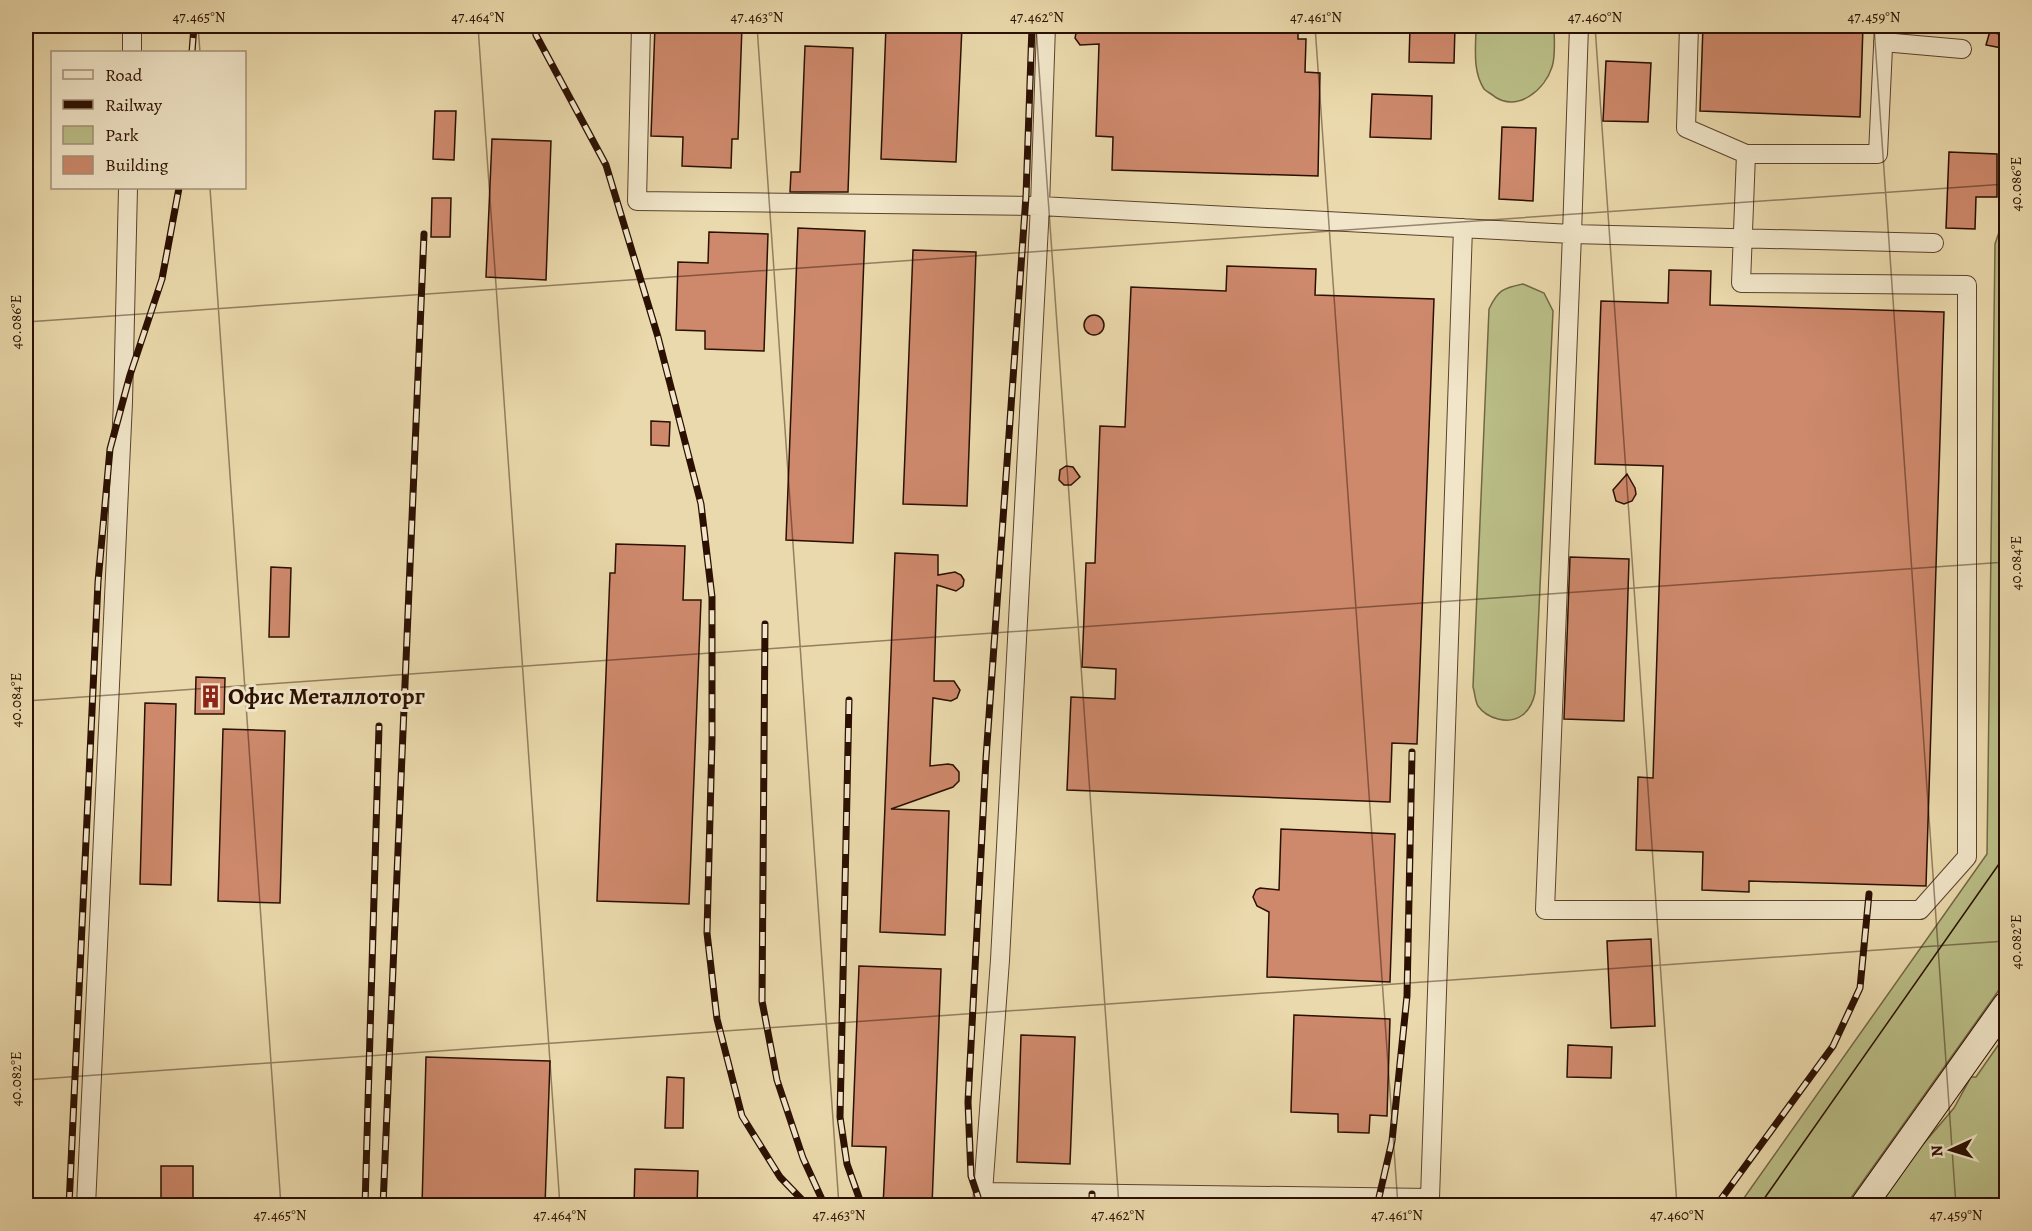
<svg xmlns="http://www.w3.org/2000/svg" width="2032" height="1231" font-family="Alegreya,serif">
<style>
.green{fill:#babe87;stroke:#726744;stroke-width:1.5}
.building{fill:#ce896c;stroke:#2b1002;stroke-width:1.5}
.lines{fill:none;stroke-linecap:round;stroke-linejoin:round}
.street-casing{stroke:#5b422c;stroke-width:20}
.secondary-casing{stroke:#2b1002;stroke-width:28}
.street{stroke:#f1e6c9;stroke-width:18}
.secondary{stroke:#f1e6c9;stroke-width:26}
.tram{stroke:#2b1002;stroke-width:1.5}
.rail-casing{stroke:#2b1002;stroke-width:7}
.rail{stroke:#f1e6c9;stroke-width:4.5;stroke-dasharray:14;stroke-linecap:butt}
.ticks{fill:none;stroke:#2b1002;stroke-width:1.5;stroke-opacity:0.45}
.labels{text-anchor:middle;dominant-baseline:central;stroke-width:6;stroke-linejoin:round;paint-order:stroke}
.poi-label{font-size:24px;font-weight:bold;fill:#2b1002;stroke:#f1e6c9;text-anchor:start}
.neatline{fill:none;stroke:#2b1002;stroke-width:2}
.ticks-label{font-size:15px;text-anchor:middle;fill:#2b1002}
</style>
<rect width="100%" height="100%" fill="#ead9ac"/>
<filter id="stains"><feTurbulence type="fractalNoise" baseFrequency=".00333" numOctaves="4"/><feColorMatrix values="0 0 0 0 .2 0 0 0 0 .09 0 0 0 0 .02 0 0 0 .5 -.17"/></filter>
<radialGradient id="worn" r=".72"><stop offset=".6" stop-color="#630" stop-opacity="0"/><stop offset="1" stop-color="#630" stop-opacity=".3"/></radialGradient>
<path class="green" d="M1476 26H1554C1554 38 1556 55 1552 67 1545 89 1519 112 1495 97 1492 94 1487 92 1484 89 1472 70 1476 47 1476 26Z
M2006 212V980L1846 1205H1739L1987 854 1995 244Z
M1523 284 1544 293 1553 311 1535 693C1531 712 1518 724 1498 719 1490 717 1483 713 1478 706 1475 701 1475 693 1473 687L1489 309C1498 290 1503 288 1523 284Z
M2006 1034V1205L1882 1206 1896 1174 1925 1142 1954 1108 1971 1077H1976Z"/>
<path class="building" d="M655 26H742L738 139H732L731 168 682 166 683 137 651 136Z
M886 26H962L956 162 881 159Z
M1100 26H1298V39H1306L1305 72 1320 73 1318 176 1112 170 1113 137 1096 136 1099 44 1080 45 1075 38 1076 33 1080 29H1099Z
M1410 26H1455L1454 63 1409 62Z
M1703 26H1863L1860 117 1700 111Z
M1990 31 2007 37V49L1986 45Z
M805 46 853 48 848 192H790L791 172H800Z
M1606 61 1651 63 1648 122 1603 121Z
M1372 94 1432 96 1431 139 1370 137Z
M435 111H456L454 160 433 159Z
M1502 127 1536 128 1533 201 1499 199Z
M492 139 551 141 546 280 486 277Z
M1949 152 1997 154V197H1976L1975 229 1946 228Z
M432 198H451L450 237H431Z
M798 228 865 231 853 543 786 540Z
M709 232 768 234 764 351 705 349V331L676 330 678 262 708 263Z
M913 250 976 252 967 506 903 504Z
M1227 266 1316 269 1315 295 1434 299 1417 744 1392 743 1390 802 1067 790 1071 697 1115 699 1116 669 1082 667 1084 617 1086 563H1095L1100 426 1125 427 1131 287 1226 291Z
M1669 270 1711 271 1710 305 1944 312 1926 886 1749 881V892L1702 890 1703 852 1636 850 1638 777 1653 778 1663 466 1595 464 1601 301 1668 303Z
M1084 325a10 10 0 1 1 20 0a10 10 0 1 1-20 0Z
M651 421 670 422 669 446 651 445Z
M1066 466 1073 467 1080 477 1071 485H1064L1059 480 1060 470Z
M1627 474 1635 488 1636 494 1632 501 1624 504 1616 501 1613 490Z
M616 544 685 546 683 600H701L689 904 597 901 610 573H615Z
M895 553 938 555V575L955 572 961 575 964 580 963 586 956 591 937 585 934 681H954L960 690 957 698 951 701 933 698 930 766 948 764 953 765 959 772V781L953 787 891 809 949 811 945 935 880 932Z
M1570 557 1629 559 1624 721 1564 719Z
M271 567 291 568 289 637H269Z
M196 677 225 678 224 714H195Z
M145 703 176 704 171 885 140 884Z
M223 729 285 731 280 903 218 901Z
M1281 829 1395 834 1390 982 1267 977 1269 912 1257 906 1253 897 1256 890 1260 888 1279 890Z
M1651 939 1655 1026 1611 1028 1607 941Z
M859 966 941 969 932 1206H883L886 1147 852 1146Z
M1294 1015 1390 1019 1387 1116 1370 1115 1369 1133 1338 1132V1114L1291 1112Z
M1021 1035 1075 1037 1070 1164 1017 1162Z
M1568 1045 1612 1047 1611 1078 1567 1077Z
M426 1057 550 1061 545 1206H422Z
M667 1077 684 1078 683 1128H665Z
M161 1166H193V1206H161Z
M635 1169 698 1171 697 1206H634Z"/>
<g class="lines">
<defs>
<path id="street" d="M641 26 637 201 1040 206 1000 960 982 1206
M1046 26 1040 206 1572 234 1579 26
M1689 26 1686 128 1746 154H1878L1884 26
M1883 42 1962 49
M132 52V26
M1746 154 1741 283 1967 285V857L1920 910H1545L1572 234 1934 243
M983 1192 1430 1198 1463 228
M86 1206 123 402 128 188"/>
<path id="secondary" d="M1863 1206 2006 1005"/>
</defs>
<use href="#street" class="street-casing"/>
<use href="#secondary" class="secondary-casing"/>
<use href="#street" class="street"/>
<use href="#secondary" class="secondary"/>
<path class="tram" d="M1759 1206 2006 854"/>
<defs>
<path id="rail" d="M534 26 536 35 606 165 658 337 701 504 712 597V740L707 933 717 1019 742 1116 780 1177 808 1206
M192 52 194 26
M765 624 762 1001 777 1080 803 1158 825 1206
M849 700 840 1117 847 1164 862 1206
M69 1206 98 582 110 449 130 375 162 279 179 188
M365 1206 379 726
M383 1206 424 234
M981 1206 971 1176 968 1102 986 758 1026 196 1032 26
M1092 1206V1194
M1377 1206 1392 1141 1407 996 1412 752
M1716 1206 1833 1046 1860 988 1869 894"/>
</defs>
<use href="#rail" class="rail-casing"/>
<use href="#rail" class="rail"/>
</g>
<path class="ticks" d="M198 26 200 52M478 26 560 1206M757 26 839 1206M1036 26 1119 1206M1315 26 1398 1206M1595 26 1677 1206M1874 26 1956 1206M210 188 281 1206M26 322 2006 184M26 701 2006 562M26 1080 2006 941"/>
<defs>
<symbol id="building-bare" viewBox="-9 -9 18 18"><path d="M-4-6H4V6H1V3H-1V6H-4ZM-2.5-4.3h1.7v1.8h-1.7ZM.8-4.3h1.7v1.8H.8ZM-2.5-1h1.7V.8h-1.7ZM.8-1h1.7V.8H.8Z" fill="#8f2418" stroke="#f1e6c9" stroke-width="2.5" paint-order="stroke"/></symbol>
</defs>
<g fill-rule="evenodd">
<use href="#building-bare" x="194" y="680" width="33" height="33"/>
</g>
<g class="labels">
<g class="poi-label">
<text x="228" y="696">Офис Металлоторг</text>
</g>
</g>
<rect width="2032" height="1231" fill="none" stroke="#ead9ac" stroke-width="66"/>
<rect x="51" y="51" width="195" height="138" fill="#f1e6c9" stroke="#a29079" stroke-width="1.5"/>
<rect x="63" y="70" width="30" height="9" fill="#f1e6c9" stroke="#a29079" stroke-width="1.5"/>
<text x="105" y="81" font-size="18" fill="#2b1002">Road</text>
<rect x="63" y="100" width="30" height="9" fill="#2b1002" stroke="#a29079" stroke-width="1.5"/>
<text x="105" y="111" font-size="18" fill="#2b1002">Railway</text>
<rect x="63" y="126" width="30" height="18" fill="#babe87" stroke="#a29079" stroke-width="1.5"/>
<text x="105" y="141" font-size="18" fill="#2b1002">Park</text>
<rect x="63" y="156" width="30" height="18" fill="#ce896c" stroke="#a29079" stroke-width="1.5"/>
<text x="105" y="171" font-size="18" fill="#2b1002">Building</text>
<g transform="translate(1951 1150) rotate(266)" stroke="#f1e6c9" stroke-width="4.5" paint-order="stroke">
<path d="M0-4.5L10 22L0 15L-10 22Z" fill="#2b1002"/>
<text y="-9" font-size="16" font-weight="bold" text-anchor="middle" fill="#2b1002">N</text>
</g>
<rect x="33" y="33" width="1966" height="1165" class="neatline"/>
<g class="ticks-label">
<text x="199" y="22">47.465°N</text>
<text x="478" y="22">47.464°N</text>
<text x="757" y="22">47.463°N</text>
<text x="1037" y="22">47.462°N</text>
<text x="1316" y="22">47.461°N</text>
<text x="1595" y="22">47.460°N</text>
<text x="1874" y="22">47.459°N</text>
<text transform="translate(2016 184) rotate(-90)" y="5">40.086°E</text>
<text transform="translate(16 322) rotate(-90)" y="5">40.086°E</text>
<text transform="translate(2016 563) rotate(-90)" y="5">40.084°E</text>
<text transform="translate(16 700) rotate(-90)" y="5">40.084°E</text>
<text transform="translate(2016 942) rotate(-90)" y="5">40.082°E</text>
<text transform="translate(16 1079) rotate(-90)" y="5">40.082°E</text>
<text x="280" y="1220">47.465°N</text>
<text x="560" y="1220">47.464°N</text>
<text x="839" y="1220">47.463°N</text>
<text x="1118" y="1220">47.462°N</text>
<text x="1397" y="1220">47.461°N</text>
<text x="1677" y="1220">47.460°N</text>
<text x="1956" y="1220">47.459°N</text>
</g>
<rect width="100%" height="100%" filter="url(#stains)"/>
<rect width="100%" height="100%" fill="url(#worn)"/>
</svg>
